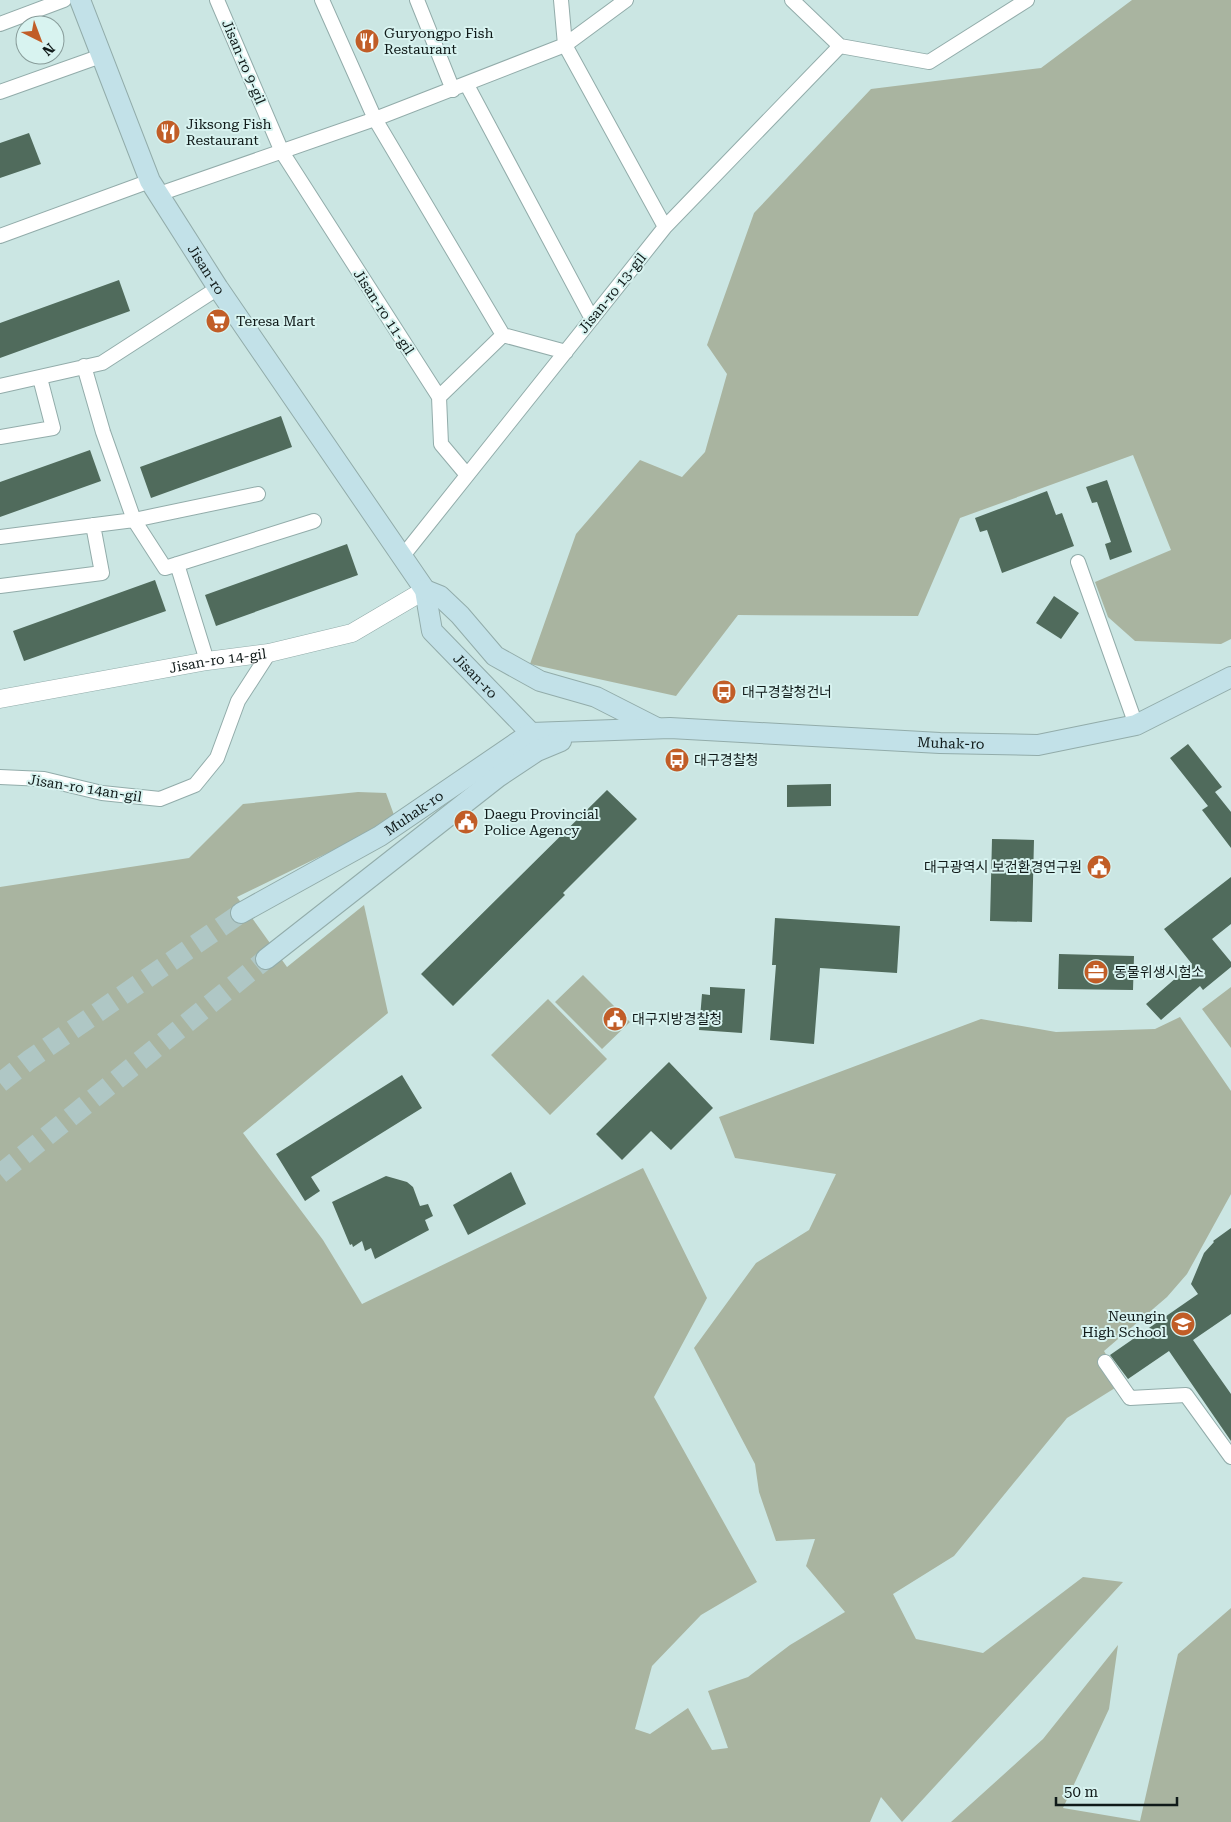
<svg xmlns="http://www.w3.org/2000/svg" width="1231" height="1822" font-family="'Roboto Serif','Noto Sans KR',serif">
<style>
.green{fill:#a9b4a0}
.building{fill:#506b5c}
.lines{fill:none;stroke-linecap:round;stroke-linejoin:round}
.secondary-tunnel{stroke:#afc7c5;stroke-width:20;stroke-dasharray:20 10;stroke-linecap:butt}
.minor-casing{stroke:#92acaa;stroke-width:16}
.tertiary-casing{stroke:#92acaa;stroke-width:19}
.secondary-casing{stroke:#92acaa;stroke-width:22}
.minor{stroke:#fff;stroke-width:14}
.tertiary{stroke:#fff;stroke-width:18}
.secondary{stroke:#c2e1e8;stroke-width:20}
.labels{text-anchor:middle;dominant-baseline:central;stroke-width:4;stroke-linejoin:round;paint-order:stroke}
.poi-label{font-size:14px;fill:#101a19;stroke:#d8f3f0;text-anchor:start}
.street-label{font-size:14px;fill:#101a19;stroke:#d8f3f0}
</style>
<rect width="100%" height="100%" fill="#cbe6e3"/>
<path class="green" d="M1132 0H1231V639L1221 644 1135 641 1108 617 1095 582 1171 550 1133 455 960 518 918 616 738 615 676 696 530 664 576 534 640 460 682 477 705 452 727 374 707 345 754 213 871 89 1041 68Z
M358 792 386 793 394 815 354 840 237 897 287 967 364 905 388 1013 243 1133 323 1240 362 1304 643 1168 707 1298 654 1397 757 1582 701 1615 652 1666 635 1729 650 1734 688 1708 712 1750 728 1748 708 1691 748 1677 790 1645 845 1612 806 1566 815 1539 776 1541 759 1492 755 1464 694 1348 756 1263 809 1230 836 1174 735 1158 719 1117 981 1019 1056 1032 1155 1029 1180 1017 1231 1091V1194L1187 1274 1167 1297 1104 1351 1123 1383 1067 1418 954 1556 893 1594 916 1639 983 1653 1083 1577 1123 1582 902 1822 881 1797 870 1822H0V887L189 858 243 804Z
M583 975 630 1022 602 1049 555 1002Z
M1231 987V1048L1202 1009Z
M548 999 607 1059 550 1115 491 1055Z
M1231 1608V1822H951L1043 1739 1118 1645 1109 1709 1063 1808 1140 1821 1178 1654Z"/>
<path class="building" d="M29 133 41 164 0 178V143Z
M119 280 130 311 0 358V323Z
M281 416 292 447 151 498 140 467Z
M90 450 101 481 0 517V482Z
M1107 480 1132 552 1110 560 1105 544 1111 542 1097 502 1092 503 1086 487Z
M1047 491 1056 515 1062 513 1074 546 1002 573 987 530 980 532 975 518Z
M347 544 358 575 216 626 205 595Z
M155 580 166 611 24 661 13 631Z
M1054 596 1079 613 1061 639 1036 623Z
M1188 744 1222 787 1215 792 1231 812V848L1202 810 1208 806 1170 758Z
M831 784V806L787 807V785Z
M607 790 637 819 563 893 565 895 453 1006 421 974Z
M992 839 1034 840 1032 922 990 921Z
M1231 877V924L1212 939 1231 962V967L1203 990 1200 986 1161 1020 1146 1004 1192 964 1164 929Z
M775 918 900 926 897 973 820 968 814 1044 770 1040 776 965H772Z
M1059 954 1134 956 1133 990 1058 989Z
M710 987 745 989 742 1033 699 1030 702 994 710 995Z
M669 1062 713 1108 671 1150 651 1131 622 1160 596 1134Z
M402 1075 422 1108 311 1177 320 1191 305 1201 276 1154Z
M511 1172 526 1204 468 1235 453 1205Z
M386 1176 407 1182 413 1187 420 1206 428 1204 433 1216 425 1220 429 1230 375 1259 371 1248 365 1251 362 1241 353 1247 352 1244 350 1245 332 1202Z
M1231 1228V1314L1193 1340 1231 1394V1441L1169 1351 1128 1379 1110 1355 1198 1294 1191 1284 1204 1253 1214 1242 1213 1241Z"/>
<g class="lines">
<path class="secondary-tunnel" d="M0 1083 29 1060 241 913
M0 1174 266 959"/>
<defs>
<path id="minor" d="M217 0 282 152 439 397 441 444 467 475
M322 0 375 119 503 335 566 352
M417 0 453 90
M561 0 565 45 665 227
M792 0 840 46 929 62 1027 0
M0 24 64 0
M467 85 592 319
M0 92 101 56
M159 194 375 119 565 45 626 0
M0 236 150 181
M84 366 103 432 134 520 258 494
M0 386 102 363 218 288
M439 397 503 335
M0 437 53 428 40 378
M0 537 134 520 165 568 314 521
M402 557 665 227 840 46
M1078 562 1136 725
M177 564 207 661
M0 586 102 573 93 525
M0 777 44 779 102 793 160 799 195 785 217 758 238 701 269 653
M1105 1362 1130 1398 1186 1395 1231 1457"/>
<g id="tertiary">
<path id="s1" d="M0 699 207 661 269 653 352 633 425 590"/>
</g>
<g id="secondary">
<path id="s2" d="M80 0 150 181 218 288 425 590 432 631 531 733 542 738"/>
<path d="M425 590 440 596 460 615 495 656 540 681 596 697 657 728"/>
<path id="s3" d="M241 913 380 836 531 733 670 728 940 743 1038 745 1136 725 1231 677"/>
<path d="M266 959 498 777 537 751 561 741"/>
</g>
</defs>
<use href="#minor" class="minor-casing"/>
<use href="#tertiary" class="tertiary-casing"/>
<use href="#secondary" class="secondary-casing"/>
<use href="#minor" class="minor"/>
<use href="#tertiary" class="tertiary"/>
<use href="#secondary" class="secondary"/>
</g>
<defs>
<symbol id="restaurant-disc" viewBox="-11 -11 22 22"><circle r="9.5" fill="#c15d27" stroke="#d8f3f0"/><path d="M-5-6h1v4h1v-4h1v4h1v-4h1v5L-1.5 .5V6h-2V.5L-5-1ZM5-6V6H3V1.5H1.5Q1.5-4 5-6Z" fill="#fff"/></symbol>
<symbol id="supermarket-disc" viewBox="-11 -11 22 22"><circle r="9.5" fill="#c15d27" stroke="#d8f3f0"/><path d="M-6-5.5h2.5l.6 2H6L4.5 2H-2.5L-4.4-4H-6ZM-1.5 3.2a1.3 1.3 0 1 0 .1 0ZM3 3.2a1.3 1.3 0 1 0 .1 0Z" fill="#fff"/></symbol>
<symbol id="bus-disc" viewBox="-11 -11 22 22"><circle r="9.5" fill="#c15d27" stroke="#d8f3f0"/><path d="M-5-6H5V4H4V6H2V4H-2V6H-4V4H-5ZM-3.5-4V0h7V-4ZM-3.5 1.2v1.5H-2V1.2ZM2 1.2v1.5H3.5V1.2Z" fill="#fff"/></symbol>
<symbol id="civic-disc" viewBox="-11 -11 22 22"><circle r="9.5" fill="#c15d27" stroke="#d8f3f0"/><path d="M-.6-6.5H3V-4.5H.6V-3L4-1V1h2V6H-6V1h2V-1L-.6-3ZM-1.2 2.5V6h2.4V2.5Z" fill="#fff"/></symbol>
<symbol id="office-disc" viewBox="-11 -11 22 22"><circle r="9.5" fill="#c15d27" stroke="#d8f3f0"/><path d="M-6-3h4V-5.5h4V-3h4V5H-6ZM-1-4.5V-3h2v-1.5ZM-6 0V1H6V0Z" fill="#fff"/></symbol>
<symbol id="school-disc" viewBox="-11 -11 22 22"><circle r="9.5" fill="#c15d27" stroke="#d8f3f0"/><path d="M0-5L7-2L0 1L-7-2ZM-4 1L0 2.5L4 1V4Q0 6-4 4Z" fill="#fff"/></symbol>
</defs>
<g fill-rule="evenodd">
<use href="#restaurant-disc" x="353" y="27" width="28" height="28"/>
<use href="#restaurant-disc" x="154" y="118" width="28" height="28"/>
<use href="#supermarket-disc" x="204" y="307" width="28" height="28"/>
<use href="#bus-disc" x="710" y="678" width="28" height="28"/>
<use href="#bus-disc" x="663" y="746" width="28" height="28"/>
<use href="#civic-disc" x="452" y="808" width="28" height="28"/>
<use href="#civic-disc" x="1085" y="853" width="28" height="28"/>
<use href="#office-disc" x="1082" y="958" width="28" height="28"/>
<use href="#civic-disc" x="601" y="1005" width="28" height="28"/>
<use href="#school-disc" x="1169" y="1310" width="28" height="28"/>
</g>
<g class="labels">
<g class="poi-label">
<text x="384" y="33">Guryongpo Fish<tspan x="384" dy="16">Restaurant</tspan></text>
<text x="186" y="124">Jiksong Fish<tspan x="186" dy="16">Restaurant</tspan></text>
<text x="236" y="321">Teresa Mart</text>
<text x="742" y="692">대구경찰청건너</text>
<text x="694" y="760">대구경찰청</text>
<text x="484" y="814">Daegu Provincial<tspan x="484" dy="16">Police Agency</tspan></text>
<text x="1082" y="867" text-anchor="end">대구광역시 보건환경연구원</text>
<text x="1114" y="972">동물위생시험소</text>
<text x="632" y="1019">대구지방경찰청</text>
<text x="1166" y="1316" text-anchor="end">Neungin<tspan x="1166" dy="16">High School</tspan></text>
</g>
<g class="street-label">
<text transform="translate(244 62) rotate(67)">Jisan-ro 9-gil</text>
<text stroke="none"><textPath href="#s2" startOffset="299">Jisan-ro</textPath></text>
<text transform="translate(612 293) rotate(-51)">Jisan-ro 13-gil</text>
<text transform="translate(384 312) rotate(57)">Jisan-ro 11-gil</text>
<text stroke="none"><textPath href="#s1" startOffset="221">Jisan-ro 14-gil</textPath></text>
<text stroke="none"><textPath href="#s2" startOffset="791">Jisan-ro</textPath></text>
<text stroke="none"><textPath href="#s3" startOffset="762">Muhak-ro</textPath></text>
<text transform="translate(85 788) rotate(9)">Jisan-ro 14an-gil</text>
<text stroke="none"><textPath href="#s3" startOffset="200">Muhak-ro</textPath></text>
</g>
</g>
<g transform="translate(40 40) rotate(138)"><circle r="24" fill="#d8f3f0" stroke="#889c9a"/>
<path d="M0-4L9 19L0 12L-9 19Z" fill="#c15d27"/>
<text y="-8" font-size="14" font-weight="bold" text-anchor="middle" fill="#101a19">N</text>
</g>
<path d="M1056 1797v8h121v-8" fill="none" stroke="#101a19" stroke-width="2.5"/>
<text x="1064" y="1797" font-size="15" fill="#101a19" stroke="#d8f3f0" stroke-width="4" paint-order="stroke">50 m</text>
</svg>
